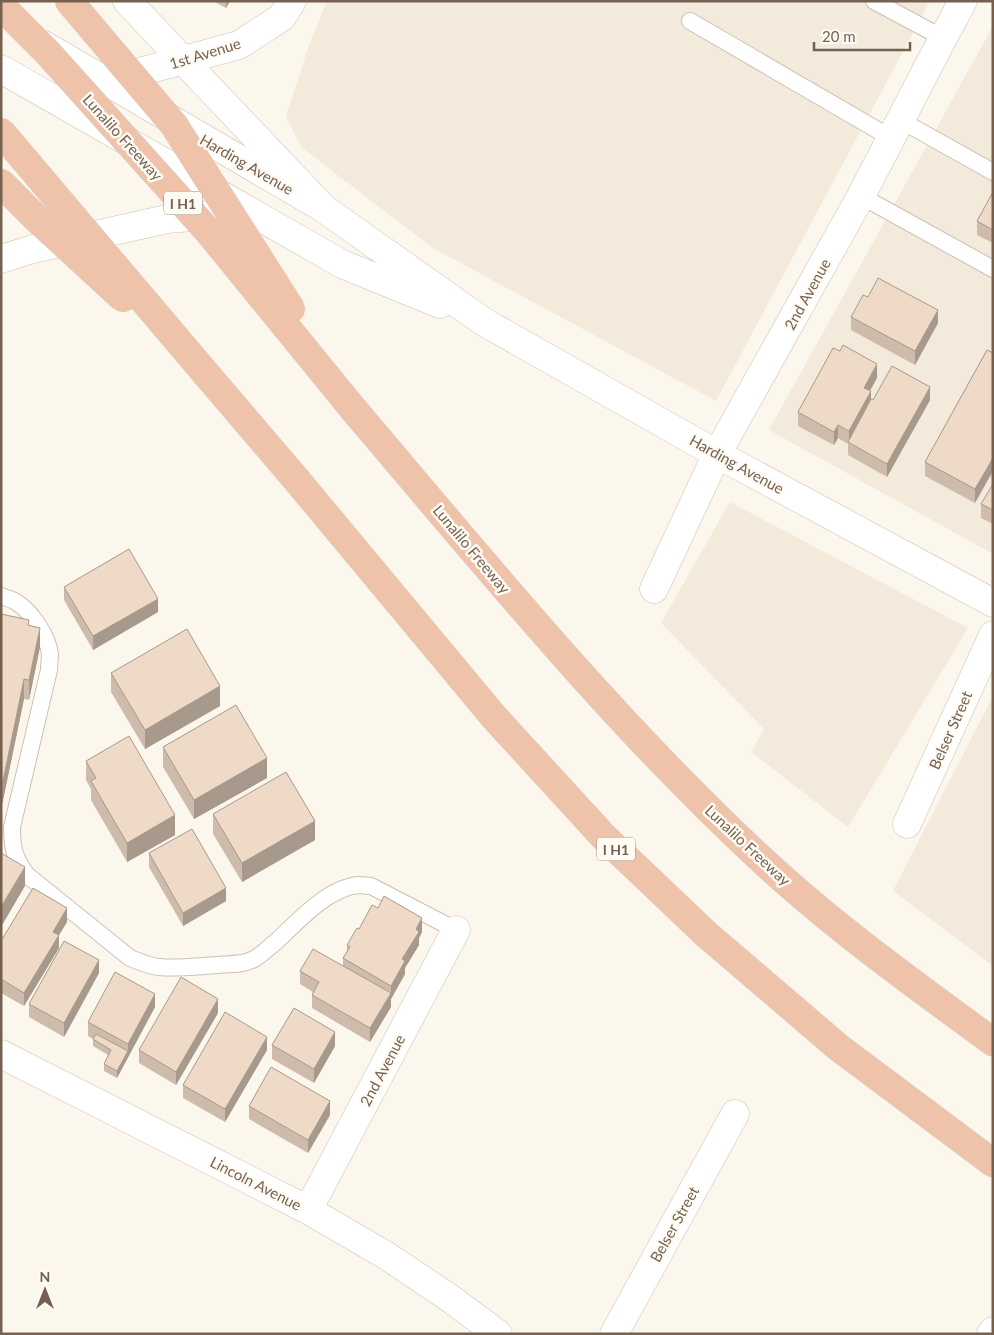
<svg xmlns="http://www.w3.org/2000/svg" width="994" height="1335" font-family="Lato,sans-serif">
<style>
.residential{fill:#f3eadc}
.lines{fill:none;stroke-linecap:round;stroke-linejoin:round}
.service-casing{stroke:#cdc0b3;stroke-width:18}
.minor-casing{stroke:#cdc0b3;stroke-width:29}
.tertiary-casing{stroke:#cdc0b3;stroke-width:29}
.secondary-casing{stroke:#d0c1b1;stroke-width:29}
.motorway-casing{stroke:#d9d3ce;stroke-width:29}
.service{stroke:#fff;stroke-width:16}
.minor{stroke:#fff;stroke-width:28}
.tertiary{stroke:#fff;stroke-width:28}
.secondary{stroke:#fff;stroke-width:28}
.motorway{stroke:#efc2aa;stroke-width:28}
.motorway-bridge-casing{stroke:#d9d3ce;stroke-width:29;stroke-linecap:butt}
.motorway-bridge{stroke:#efc2aa;stroke-width:28}
.wall{fill:#cebbab}
.shaded-wall{fill:#a7998b}
.building{fill:#efdac7;stroke:#a7998b}
.labels{text-anchor:middle;dominant-baseline:central;stroke-width:5;stroke-linejoin:round;paint-order:stroke}
.shield{fill:#fefbf4;stroke:#9f8f82;stroke-width:1}
.shield-label{font-size:14px;font-weight:bold;fill:#766151}
.street-label{font-size:15px;fill:#766151;stroke:#fefbf4}
</style>
<rect width="100%" height="100%" fill="#fbf7ed"/>
<path class="residential" d="M327 1H930L716 401 433 248 302 148 286 117 308 48Z
M993 26V554L769 430Z
M730 502 968 628 848 827 751 752 764 729 661 623Z
M993 696V966L893 891Z"/>
<g class="lines">
<defs>
<path id="service" d="M874 1 943 38
M690 21 891 138
M900 120 993 172
M861 196 993 269
M1 596C6 598 12 599 16 602 31 611 48 636 50 654 50 659 49 665 49 670L12 827C12 847 14 858 27 875L130 958C140 962 149 966 159 967 178 969 198 966 217 965 229 964 243 965 254 959 263 954 270 946 278 940 299 920 329 887 359 885 363 885 367 886 371 886L456 930"/>
<path id="minor" d="M110 80 239 45 282 17 292 1
M654 589 717 454 861 196 943 38 963 1
M907 824 993 635
M1 1054 308 1210 387 1256 451 1299 498 1334
M308 1210 456 930
M614 1334 735 1114
M991 1334 993 1331"/>
<path id="tertiary" d="M44 45 323 208 484 322 717 454 993 603
M1 69 342 264 440 304"/>
<path id="secondary" d="M127 1 323 208
M1 259 33 249 167 219 216 215 261 218"/>
<path id="motorway" d="M207 375 295 478 494 717 603 836 706 934 838 1047 993 1163
M354 410C485 564 613 722 762 860 834 927 914 984 993 1042"/>
</defs>
<use href="#service" class="service-casing"/>
<use href="#minor" class="minor-casing"/>
<use href="#tertiary" class="tertiary-casing"/>
<use href="#secondary" class="secondary-casing"/>
<use href="#motorway" class="motorway-casing"/>
<use href="#service" class="service"/>
<use href="#minor" class="minor"/>
<use href="#tertiary" class="tertiary"/>
<use href="#secondary" class="secondary"/>
<use href="#motorway" class="motorway"/>
<defs>
<path id="motorway-bridge" d="M69 1 174 125 291 309
M1 6 48 53 208 231 354 410
M1 132 207 375
M1 183 36 218 123 298"/>
</defs>
<use href="#motorway-bridge" class="motorway-bridge-casing"/>
<use href="#motorway-bridge" class="motorway-bridge"/>
</g>
<path class="wall" d="M213 1H230L226 8Z
M993 192V243L977 235V221Z
M868 297 938 323 915 365 851 330V317Z
M987 350 975 503 925 476V462Z
M877 378 870 391 871 399 873 400H930L887 477 848 455V444L838 438 834 445 798 426V412Z
M993 484V524L981 518V504Z
M64 587 158 612 93 650 64 600Z
M1 614 29 626 40 647 29 700 24 699 2 805Z
M111 673 220 706 145 749 111 692Z
M163 747 267 778 194 819 163 767Z
M86 761 175 835 127 862 91 800V789L86 780Z
M213 814 315 840 242 882 213 834Z
M149 853 226 901 183 926 149 867Z
M67 922 59 935V948L24 1006 1 993V941Z
M359 929 422 932 419 938V945L405 968V974L391 999V1007L370 1042 312 1008V995L313 992 300 984V971L343 966V958L347 952V945Z
M99 973 64 1037 29 1017V1004Z
M155 1007 117 1078 104 1071V1064L108 1055 93 1046V1039L88 1036V1022Z
M218 1013 176 1085 139 1063V1050Z
M272 1045 335 1046 314 1083 272 1059Z
M267 1050 225 1122 183 1098V1085Z
M249 1106 330 1115 308 1153 249 1119Z"/>
<path class="shaded-wall" d="M226 1H230L226 8Z
M938 310V323L915 365V351Z
M877 364V378L864 401V388Z
M930 387V400L887 477V464Z
M871 391V405L849 443V431Z
M838 425V438L834 445V432Z
M993 458V471L975 503V489Z
M158 599V612L93 650V636Z
M40 628V647L29 700V680Z
M24 679V699L2 805V786Z
M220 686V706L145 749V730Z
M267 758V778L194 819V800Z
M175 815V835L127 862V843Z
M315 821V840L242 882V863Z
M25 867V886L1 927V907Z
M226 888V901L183 926V913Z
M67 908V922L59 935V948L24 1006V993L53 932Z
M422 918V932L419 938V945L405 968V974L391 999V1007L370 1042V1028L391 994V986L416 929Z
M99 960V973L64 1037V1023Z
M155 994V1007L117 1078V1071L128 1051V1044Z
M218 999V1013L176 1085V1072Z
M335 1032V1046L314 1083V1069Z
M267 1037V1050L225 1122V1109Z
M330 1101V1115L308 1153V1140Z"/>
<path class="building" d="M993 192V230L977 221Z
M878 278 938 310 915 351 851 317 863 295 868 297Z
M843 345 877 364 864 388 871 391 849 431 838 425 834 432 798 412 833 348 840 351Z
M987 350 993 353V458L975 489 925 462Z
M892 366 930 387 887 464 848 442 871 399 873 400Z
M993 484V510L981 504Z
M129 549 158 599 93 636 64 587Z
M1 614 29 620 28 625 40 628 29 680 24 679 2 786Z
M187 629 220 686 145 730 111 673Z
M236 705 267 758 194 800 163 747Z
M129 736 175 815 127 843 91 781 96 778 86 761Z
M286 772 315 821 242 863 213 814Z
M192 829 226 888 183 913 149 853Z
M1 853 25 867 1 907Z
M33 888 67 908 53 932 59 935 24 993 1 979V941Z
M384 896 422 918 416 929 419 932 402 959 405 961 391 986 343 958 350 947 347 945 357 928 359 929 372 905 378 908Z
M64 941 99 960 64 1023 29 1004Z
M313 949 391 993 370 1028 312 995 319 982 300 971Z
M115 972 155 994 128 1044 88 1022Z
M181 977 218 999 176 1072 139 1050Z
M294 1008 335 1032 314 1069 272 1045Z
M225 1012 267 1037 225 1109 183 1085Z
M96 1034 128 1051 117 1071 104 1064 111 1050 93 1039Z
M271 1067 330 1101 308 1140 249 1106Z"/>
<g class="labels">
<g class="shield">
<rect x="164" y="191.5" width="38" height="23" rx="4"/>
<rect x="597" y="837.5" width="38" height="23" rx="4"/>
</g>
<g class="shield-label">
<text x="183" y="203">I H1</text>
<text x="616" y="849">I H1</text>
</g>
<g class="street-label">
<text transform="translate(205 53) rotate(-17)">1st Avenue</text>
<text transform="translate(123 137) rotate(48)">Lunalilo Freeway</text>
<text transform="translate(247 164) rotate(30)">Harding Avenue</text>
<text transform="translate(807 294) rotate(-61)">2nd Avenue</text>
<text transform="translate(737 464) rotate(29)">Harding Avenue</text>
<text transform="translate(472 549) rotate(50)">Lunalilo Freeway</text>
<text transform="translate(950 730) rotate(-66)">Belser Street</text>
<text transform="translate(748 845) rotate(43)">Lunalilo Freeway</text>
<text transform="translate(382 1070) rotate(-62)">2nd Avenue</text>
<text transform="translate(256 1183) rotate(27)">Lincoln Avenue</text>
<text transform="translate(674 1224) rotate(-61)">Belser Street</text>
</g>
</g>
<rect width="994" height="1335" fill="none" stroke="#766151" stroke-width="5"/>
<g transform="translate(45 1290)" stroke="#fefbf4" stroke-width="4" paint-order="stroke">
<path d="M0-4L9 19L0 12L-9 19Z" fill="#766151"/>
<text y="-8" font-size="14" font-weight="bold" text-anchor="middle" fill="#766151">N</text>
</g>
<path d="M814 42v8h96v-8" fill="none" stroke="#766151" stroke-width="2.5"/>
<text x="822" y="42" font-size="15" fill="#766151" stroke="#fefbf4" stroke-width="4" paint-order="stroke">20 m</text>
</svg>
